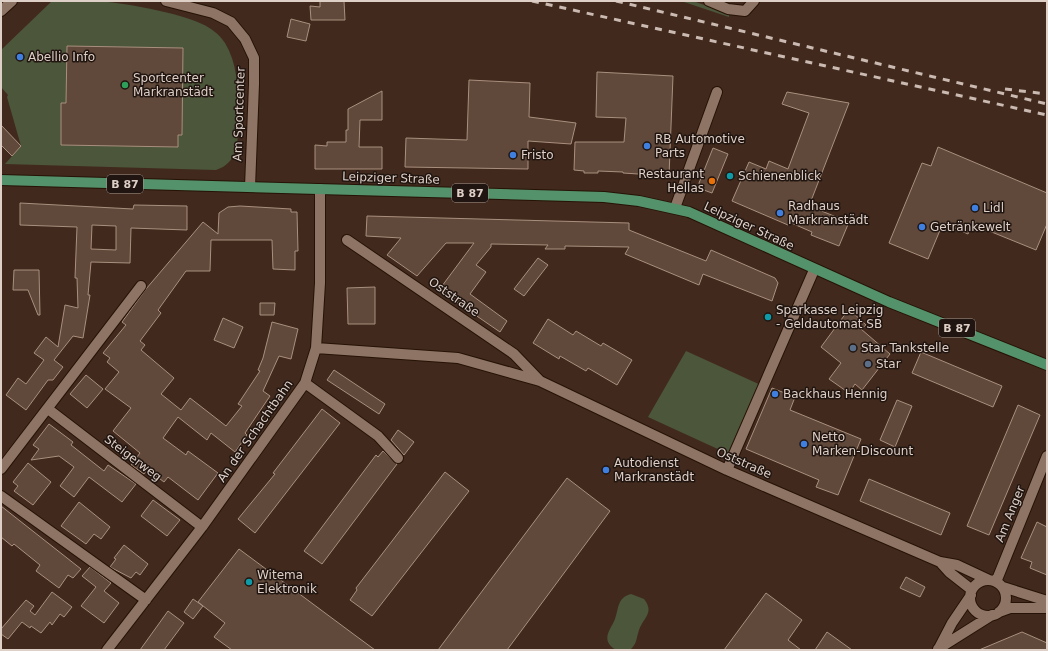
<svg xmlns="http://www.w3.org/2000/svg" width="1048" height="651" font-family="'DejaVu Sans',sans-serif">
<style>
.green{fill:#4c563a}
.building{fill:#60493a;stroke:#a98f7e;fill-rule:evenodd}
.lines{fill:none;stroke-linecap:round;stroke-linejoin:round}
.street-casing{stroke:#261206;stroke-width:12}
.primary-casing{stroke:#261206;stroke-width:12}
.street{stroke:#8e7464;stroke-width:10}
.primary{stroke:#53926b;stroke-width:10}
.rail{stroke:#cabab2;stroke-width:3;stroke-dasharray:7 7;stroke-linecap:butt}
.shop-dot{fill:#3f7fe0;stroke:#201510;stroke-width:1.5}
.leisure-dot{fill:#2e9e5b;stroke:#201510;stroke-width:1.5}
.culture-dot{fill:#0f9aa8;stroke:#201510;stroke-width:1.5}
.food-dot{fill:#e8710a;stroke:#201510;stroke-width:1.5}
.service-dot{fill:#5c6f8a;stroke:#201510;stroke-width:1.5}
.labels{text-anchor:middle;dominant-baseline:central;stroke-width:3;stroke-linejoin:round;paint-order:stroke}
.shield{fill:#201510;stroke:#a59790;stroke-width:1}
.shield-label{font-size:11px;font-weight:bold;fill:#decfc7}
.poi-label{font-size:12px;fill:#decfc7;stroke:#201510;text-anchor:start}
.street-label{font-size:12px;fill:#decfc7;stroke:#201510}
</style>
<rect width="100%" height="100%" fill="#412a1d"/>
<path class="green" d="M52 1C67 1 81 0 95 1 120 2 181 13 202 24 211 28 219 34 225 43 240 68 238 98 238 126 238 145 237 163 216 170L5 164 21 146 7 97 8 95 1 87V50Z
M681 1H693L729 14V17Z
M686 351 763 386 733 456 648 417Z
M631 594 644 599C655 613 643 618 639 630 636 639 637 644 630 650H616C600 640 610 631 615 619 619 608 617 598 631 594Z"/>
<path class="building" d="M320 1H344L345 20H311L310 6 320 7Z
M291 19 310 24 306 41 287 37Z
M67 46 183 48 182 135H178V147L61 145V103H66Z
M597 72 673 76 669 176 623 173V172L598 171V173H584V171L574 170 575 142H624L626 118 596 117Z
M469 80 530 83 529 117 576 123 571 144 528 141V169L405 167 406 138 467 140Z
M382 91V120H360L359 147H382V169H315V145L327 146V142H346V130H348V109Z
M787 92 849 103 809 206 849 222 839 246 811 235 812 232 789 222 788 225 732 201 749 162 766 169 769 161 788 169 809 113 782 104Z
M1 125 21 146 12 156 1 145Z
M938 147 1047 193V224L1036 250 972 224 968 234 943 223 928 259 889 243 922 163 931 166Z
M713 148 728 154 712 193 701 189 699 183Z
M20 203 133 209 134 205 187 206V230L131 228 130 263 91 262 88 295H90L83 338 73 336 54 360 63 367 53 380H48L26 410 6 395 18 378 26 384 44 360 34 353 46 337 58 347 65 305 78 308 77 278H75L77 227 20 225ZM92 225 116 226V250L91 249Z
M240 206 291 209V212H297L298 251H295V270L273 269 272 240H211L210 271H186L158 310 161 313 140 341 145 345 141 350 174 378 161 394 181 410 190 398 226 426 242 406 238 404 260 371 258 370 263 358 272 322 298 329 291 359 279 356 263 391 270 396 245 433 247 435 235 452 211 433 207 440 178 417 163 438 186 455 188 451 218 473 198 500 168 477 164 482 147 469 144 474 131 465 140 453 113 431 131 408 105 389 119 372 107 362 110 358 103 353 126 325 122 322 146 289 203 222 218 234 219 213 228 207Z
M367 216 629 223V230L706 261 711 250 775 278 778 283 772 301 703 274 699 285 625 254 629 247 565 246V249H545L548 245 491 244V247L476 265 486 272 470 294 507 321 500 332 439 290 474 243H446L417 276 387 255 401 238 366 236Z
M538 258 548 265 524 296 514 289Z
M14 270H39L40 315H38L28 290H13Z
M375 287V324H348L347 288Z
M260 303H275L274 315H260Z
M849 309 866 325 861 329 890 354 862 390 855 384 849 393 829 379 841 363 821 347Z
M223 318 243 327 234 348 214 340Z
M548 319 573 335 576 331 601 346 603 343 632 360 617 385 588 368 586 371 560 356 559 359 533 343Z
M921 352 1002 386 993 407 912 373Z
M334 370 385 404 379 414 327 380Z
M86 375 103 389 87 408 70 394Z
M772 388 795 397 790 410 861 439 838 495 816 487 819 480 746 449Z
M897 400 912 406 895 447 880 440Z
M1018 405 1040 415 989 535 967 526Z
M322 409 340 423 255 533 238 519 275 474 273 473Z
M49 424 73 442 71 445 104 471 108 465 136 484 122 502 89 477 74 497 60 486 74 467 59 456 31 460 39 449 33 445Z
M398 430 414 442 404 455 391 440Z
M383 451 397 464 322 564 304 551 376 455 378 457Z
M28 463 51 482 33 505 14 491 18 486 13 482Z
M445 472 469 491 372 616 350 600 357 590 356 588Z
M567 478 610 511 507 650H438Z
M869 479 950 513 941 535 860 501Z
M153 500 180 520 167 536 141 516Z
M79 502 110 527 101 539 94 534 86 544 61 526Z
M1 506 81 569 73 578 68 575 59 588 36 571 40 565 14 544 12 546 1 537Z
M1037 522 1047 527V575L1030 568 1032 562 1021 558Z
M124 545 148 564 140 575 136 572 131 578 110 567 116 559 114 558Z
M239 549 356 636 375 650H232L214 637 225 623 198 602Z
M90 567 111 583 104 591 119 603 104 623 81 606 96 587 82 576Z
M906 577 925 587 920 597 900 588Z
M52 592 72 607 64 617 60 614 52 625 50 622 41 633 31 626 30 628 22 622 8 639 1 634V629L26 600 34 606 30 611 35 615Z
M766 593 802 620 788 640 801 650H724Z
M193 599 203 606 193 619 184 612Z
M168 611 184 623 164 650H140Z
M827 632 852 650H815Z
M1022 632 1047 643V650H979Z"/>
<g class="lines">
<defs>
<path id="street" d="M166 1 213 13 231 22 245 39 254 58V84L250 187
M709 1 728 9 745 11 754 1
M1 11 12 1
M675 208 717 92
M347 240 514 354 540 381
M316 348 458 358 540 381 727 470 940 562 957 565 989 580
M305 383 378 436 398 458
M48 409 202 527
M1 469 141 286
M727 470 814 270
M1 496 146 600
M940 562 949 572 972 590
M970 598a18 18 0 1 1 36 0a18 18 0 1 1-36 0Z
M996 582 1047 456
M1003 587 1047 601
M999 612 1010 608H1047
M939 648 952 623 971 595
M938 649 992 615
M107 650 202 527 305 383 316 348 320 283V189"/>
<path id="primary" d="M1 180 604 197 639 201 689 212 889 302 1047 365"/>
</defs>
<use href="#street" class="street-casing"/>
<use href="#primary" class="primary-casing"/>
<use href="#street" class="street"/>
<use href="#primary" class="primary"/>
<path class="rail" d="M532 1 1047 115
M616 1 1047 104
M1005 89 1047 94"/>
</g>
<g class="shop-dot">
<circle cx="20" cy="57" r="4"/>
<circle cx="647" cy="146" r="4"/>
<circle cx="513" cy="155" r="4"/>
<circle cx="975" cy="208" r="4"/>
<circle cx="780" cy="213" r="4"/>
<circle cx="922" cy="227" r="4"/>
<circle cx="775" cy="394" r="4"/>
<circle cx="804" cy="444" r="4"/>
<circle cx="606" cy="470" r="4"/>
</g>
<circle class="leisure-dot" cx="125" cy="85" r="4"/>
<g class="culture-dot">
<circle cx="730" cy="176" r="4"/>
<circle cx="768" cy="317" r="4"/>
<circle cx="249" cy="582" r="4"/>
</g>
<circle class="food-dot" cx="712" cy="181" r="4"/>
<g class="service-dot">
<circle cx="853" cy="348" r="4"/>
<circle cx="868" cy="364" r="4"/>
</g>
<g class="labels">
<g class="shield">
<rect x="107" y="175" width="36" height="18" rx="3"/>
<rect x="452" y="184" width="36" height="18" rx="3"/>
<rect x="939" y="319" width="36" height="18" rx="3"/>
</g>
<g class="shield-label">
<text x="125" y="184">B 87</text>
<text x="470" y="193">B 87</text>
<text x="957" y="328">B 87</text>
</g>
<g class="poi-label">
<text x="28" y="57">Abellio Info</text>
<text x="133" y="78">Sportcenter<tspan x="133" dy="14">Markranstädt</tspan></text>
<text x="655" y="139">RB Automotive<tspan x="655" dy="14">Parts</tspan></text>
<text x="521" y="155">Fristo</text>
<text x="704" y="174" text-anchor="end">Restaurant<tspan x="704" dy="14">Hellas</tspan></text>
<text x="738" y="176">Schienenblick</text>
<text x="788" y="206">Radhaus<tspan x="788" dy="14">Markranstädt</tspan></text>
<text x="983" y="208">Lidl</text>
<text x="930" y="227">Getränkewelt</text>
<text x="776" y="310">Sparkasse Leipzig<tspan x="776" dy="14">- Geldautomat SB</tspan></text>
<text x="861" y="348">Star Tankstelle</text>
<text x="876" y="364">Star</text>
<text x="783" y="394">Backhaus Hennig</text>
<text x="812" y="437">Netto<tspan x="812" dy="14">Marken-Discount</tspan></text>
<text x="614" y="463">Autodienst<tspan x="614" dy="14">Markranstädt</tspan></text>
<text x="257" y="575">Witema<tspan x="257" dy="14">Elektronik</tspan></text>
</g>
<g class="street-label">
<text transform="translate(239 114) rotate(-88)">Am Sportcenter</text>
<text transform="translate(391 178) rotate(2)">Leipziger Straße</text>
<text transform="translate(749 226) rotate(25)">Leipziger Straße</text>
<text transform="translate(454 297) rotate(35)">Oststraße</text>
<text transform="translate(255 431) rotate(-55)">An der Schachtbahn</text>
<text transform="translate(133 458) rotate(37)">Steigerweg</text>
<text transform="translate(744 463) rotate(24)">Oststraße</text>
<text transform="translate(1010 514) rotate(-68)">Am Anger</text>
</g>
</g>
<rect width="1048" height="651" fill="none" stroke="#decfc7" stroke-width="4"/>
</svg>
